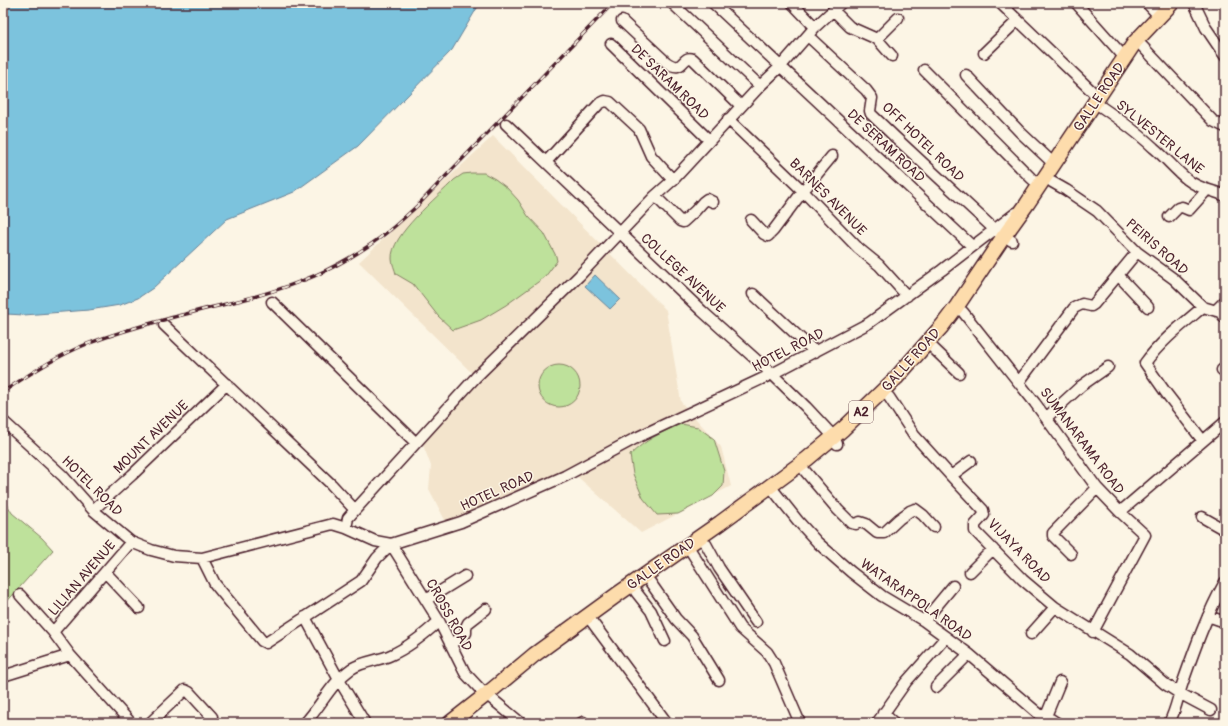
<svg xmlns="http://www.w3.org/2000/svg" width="1228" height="726" font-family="Pangolin,sans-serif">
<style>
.built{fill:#f3e4cc}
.green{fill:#bee19b;stroke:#848063}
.water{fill:#7cc3dd;stroke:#688196}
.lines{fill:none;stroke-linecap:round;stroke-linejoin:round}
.minor-casing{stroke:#4a1f2b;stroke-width:13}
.highway-casing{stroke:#4a1f2b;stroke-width:17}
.minor{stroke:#fcf5e5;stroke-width:10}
.highway{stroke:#fddcac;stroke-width:14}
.rail-casing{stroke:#4a1f2b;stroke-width:3.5}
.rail{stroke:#fcf5e5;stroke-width:2;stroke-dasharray:6;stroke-linecap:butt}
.labels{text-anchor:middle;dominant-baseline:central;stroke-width:3;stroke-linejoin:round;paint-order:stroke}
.shield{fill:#fcf5e5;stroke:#7f5f63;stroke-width:1}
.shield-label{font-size:13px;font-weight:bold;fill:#4a1f2b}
.street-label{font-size:14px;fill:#4a1f2b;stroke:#fcf5e5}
</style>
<rect width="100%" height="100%" fill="#fcf5e5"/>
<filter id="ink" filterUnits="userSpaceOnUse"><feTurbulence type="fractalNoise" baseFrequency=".025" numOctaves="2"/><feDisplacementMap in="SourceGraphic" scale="8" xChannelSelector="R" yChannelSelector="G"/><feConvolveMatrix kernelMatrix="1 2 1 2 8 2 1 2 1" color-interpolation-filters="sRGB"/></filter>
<g filter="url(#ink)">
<path class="built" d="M493 136 666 310 681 402 721 447 731 486 641 533 570 470 447 524 429 489 431 466 420 437 476 377 359 262Z"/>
<path class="green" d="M471 173H484L495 179 507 188 518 200 528 216 544 233 556 256 557 261 545 277 506 305 481 320 453 330 438 316 413 284 396 274C395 269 392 264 392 259 390 235 438 197 454 180L463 174Z
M538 386a21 21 0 1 1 42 0a21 21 0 1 1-42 0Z
M681 424 698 427 714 439 724 471 723 486 713 496 678 514 657 515 643 498 633 474 630 455C645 440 662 432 681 424Z
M3 497 12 513 42 538 53 550 3 606Z"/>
<path class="water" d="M3 3H480L452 50 358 146 294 192 227 219 153 288 138 298 120 305 89 310 24 315 6 314 3 311Z
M595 275 620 299 610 309 585 286Z"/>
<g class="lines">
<defs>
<path id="minor" d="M672 3 760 86
M713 3 972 246
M792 3 815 27
M1000 3 1098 97
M1076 3 1125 58
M1147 3 1159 16
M1194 3 1206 28 1225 56
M833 10 850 27 877 39 892 56
M622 21 666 62C685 75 681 54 693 59L741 106
M808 36 866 90 872 98 870 111 871 114 895 137 995 230 1012 241
M877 39 898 18
M611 44 709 140
M1142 46 1213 121 1225 127
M984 53 1018 20
M924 70 1031 178 1040 186
M966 75 1020 132 1054 164
M1100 106C1119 119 1138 133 1154 148 1166 158 1176 171 1188 180 1199 189 1213 190 1225 196
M728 119 803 191 858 248 879 265 907 296
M506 124 702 311 772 374 806 407 834 437 837 444
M546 162 599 104 605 101 610 102 639 129 651 156 673 180
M1052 182 1066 190 1097 211 1137 252 1174 279 1203 307 1220 312 1225 318
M655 196 680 221 683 222 695 211 703 202 707 199 713 202
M1169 217 1178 208 1182 207 1189 210 1207 190
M751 220 764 234 768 236 773 231 803 191 832 156
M1118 275 1148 307
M753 294 815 352
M272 302 415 442
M1216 310 1225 301
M963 312 1035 403 1097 488 1120 512 1145 535 1093 632
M164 325 331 484 355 510
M933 348 959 373
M1222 370 1225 368
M1019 382 1074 308 1082 304 1091 306 1094 304 1137 252
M889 397 914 435 951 476 983 510 984 515 975 525V531L1023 580 1055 607 1130 654 1165 684 1179 693 1211 710
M1046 418 1081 386 1108 367
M3 421 63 476 93 510 131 542 151 550 174 556 202 558 333 524 346 528 375 541 391 544 461 522 565 476 636 438 772 374 869 323 942 270 1016 213
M1203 441 1166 393 1145 363C1161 341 1183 324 1203 307
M805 471 838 510 851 523 856 524 860 522 866 524 877 533H884L899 519 910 511 915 509 923 515 934 527
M951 476 971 461
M770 486 798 521 818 543 851 572 882 596 924 621 969 654 1039 714 1046 716 1057 723
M93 510 132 475 227 384
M1120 512 1225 422
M1202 517 1225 530
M346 528 348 518 355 510 476 377 579 276 655 196 673 180 760 86 781 66 815 27 841 3
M391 544 439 621 465 673 480 689 521 723
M706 544 719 568 756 622
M687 545 740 628 767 652 774 663 800 723
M1071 554 1053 536V533L1097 488
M202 558 215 584 262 641 266 643 361 581 377 558 391 544
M105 572 139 608
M970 572 993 549
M650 582 676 619 692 636 719 680
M636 592 651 611 665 641
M20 595 53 632 70 655 131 723
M426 600 465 576
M1208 616 1225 622
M305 617 339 680 365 723
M924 621 953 586
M592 622 667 723
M53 632 131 542
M1031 634 1055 607
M450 644 464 636 466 633V627L468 623 486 609
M3 676 70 655
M936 687 969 654
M883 713 894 723
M1046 716 1060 682
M150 723 185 690 189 692 212 717
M305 723C321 706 331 683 351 669 363 661 378 661 391 655 409 647 425 634 439 621
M581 723 583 722
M877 723 906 682 946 637
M1169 723C1176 710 1178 696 1183 682 1195 648 1207 614 1225 582"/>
<path id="highway" d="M450 723 487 694 534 655 618 594 720 523 807 459 843 429 896 378 942 326 957 306 1004 236 1027 204 1135 42 1172 3"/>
</defs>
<use href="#minor" class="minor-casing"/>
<use href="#highway" class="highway-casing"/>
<use href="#minor" class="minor"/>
<use href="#highway" class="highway"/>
<defs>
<path id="rail" d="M3 392C29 374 57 356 87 344 113 334 140 326 167 319 213 306 260 298 304 280 331 270 367 249 390 230 399 223 408 214 417 206L613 3"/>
</defs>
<use href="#rail" class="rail-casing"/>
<use href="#rail" class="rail"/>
</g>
</g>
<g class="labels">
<rect class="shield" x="849" y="401" width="24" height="22" rx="3"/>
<g class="shield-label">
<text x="861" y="412">A2</text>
</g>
<g class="street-label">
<text transform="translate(670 82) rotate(44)">DE SARAM ROAD</text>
<text transform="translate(1099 97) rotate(-56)">GALLE ROAD</text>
<text transform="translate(1160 137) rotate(39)">SYLVESTER LANE</text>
<text transform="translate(923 142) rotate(44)">OFF HOTEL ROAD</text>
<text transform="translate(886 146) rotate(43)">DE SERAM ROAD</text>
<text transform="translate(828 197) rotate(45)">BARNES AVENUE</text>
<text transform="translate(1157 247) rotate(41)">PEIRIS ROAD</text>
<text transform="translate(683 273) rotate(43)">COLLEGE AVENUE</text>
<text transform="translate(788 350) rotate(-27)">HOTEL ROAD</text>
<text transform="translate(911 360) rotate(-48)">GALLE ROAD</text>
<text transform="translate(151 437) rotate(-44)">MOUNT AVENUE</text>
<text transform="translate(1082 441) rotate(53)">SUMANARAMA ROAD</text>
<text transform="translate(92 486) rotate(45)">HOTEL ROAD</text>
<text transform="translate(497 491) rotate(-24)">HOTEL ROAD</text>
<text transform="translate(1019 551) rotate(46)">VIJAYA ROAD</text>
<text transform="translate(661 564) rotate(-35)">GALLE ROAD</text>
<text transform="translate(82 578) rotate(-49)">LILIAN AVENUE</text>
<text transform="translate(916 600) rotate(35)">WATARAPPOLA ROAD</text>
<text transform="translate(449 615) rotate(61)">CROSS ROAD</text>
</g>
</g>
<rect width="1228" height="726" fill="none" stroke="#fcf5e5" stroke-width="16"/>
<rect x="8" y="8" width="1212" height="710" fill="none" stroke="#4a1f2b" stroke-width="1.5" filter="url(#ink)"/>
</svg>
